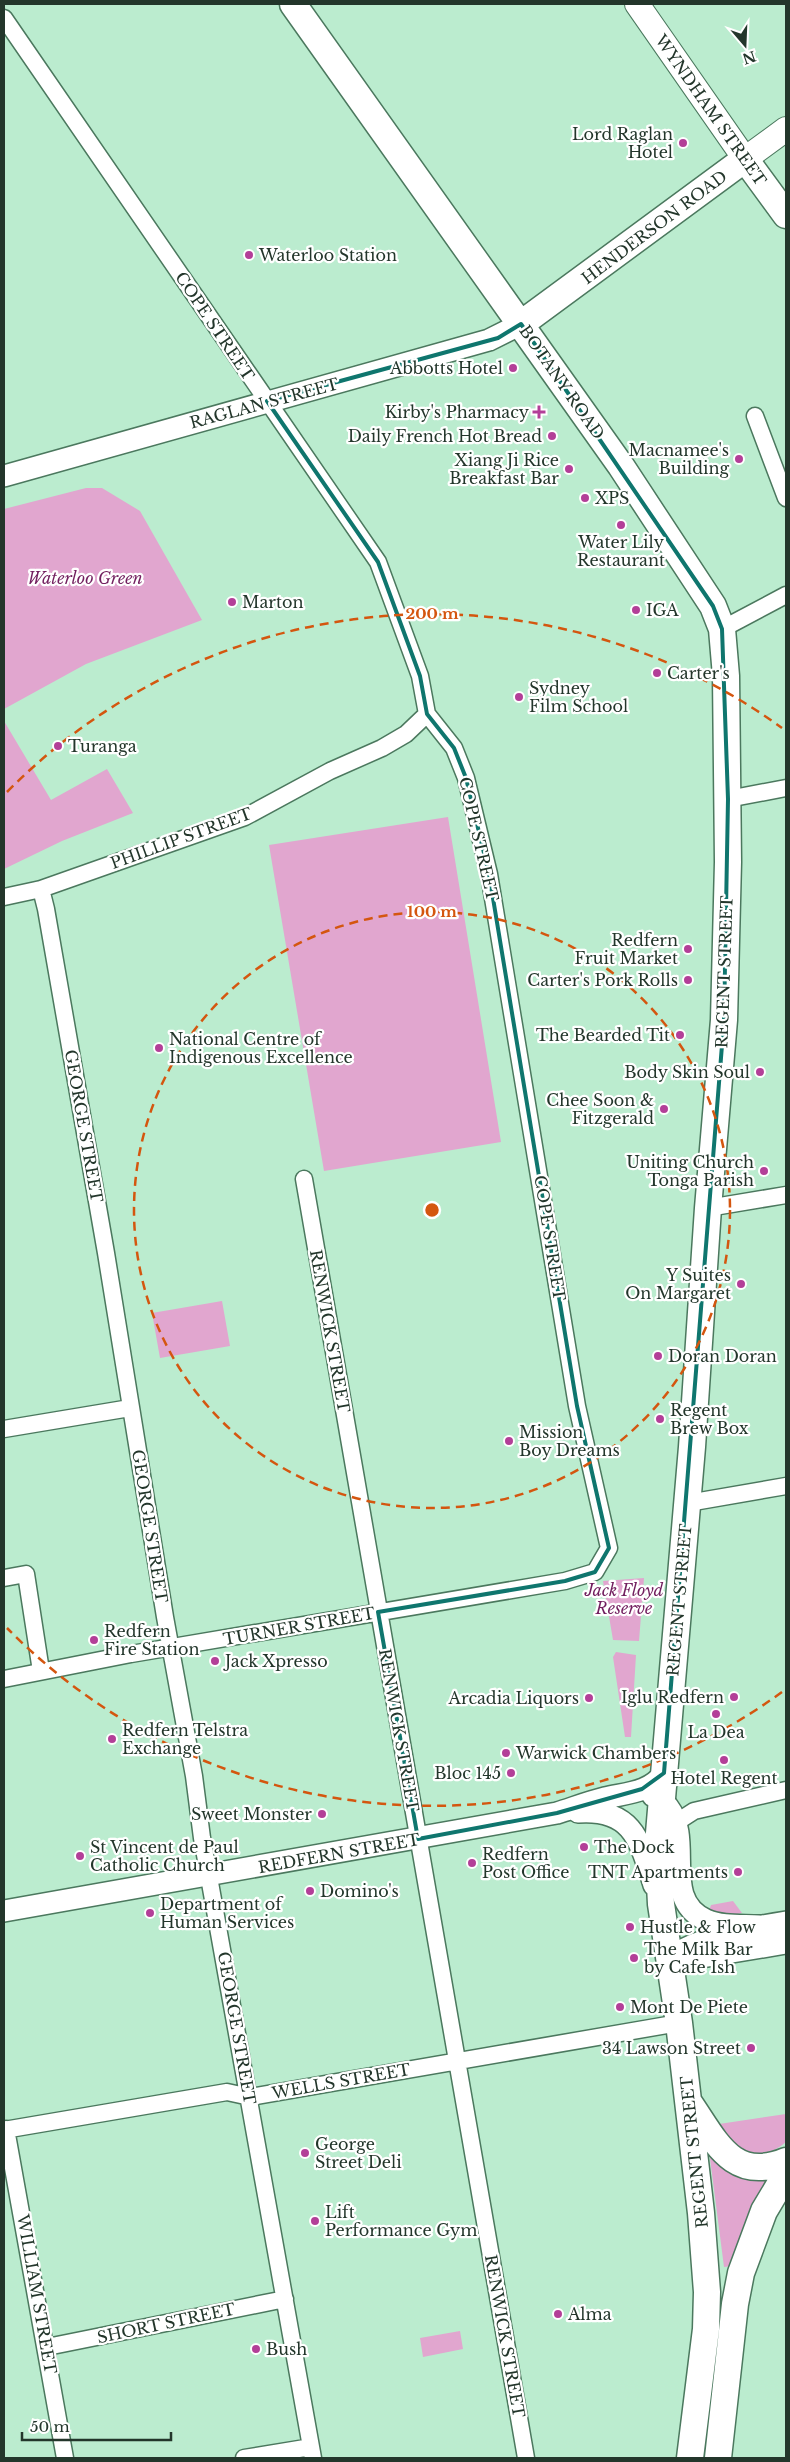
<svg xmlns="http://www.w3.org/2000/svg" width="790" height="2462" font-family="'Libre Baskerville',serif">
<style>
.green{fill:#e1a6cf}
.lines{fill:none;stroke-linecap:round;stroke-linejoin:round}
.minor-casing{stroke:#4b785e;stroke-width:19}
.tertiary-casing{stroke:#4b785e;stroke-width:24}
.secondary-casing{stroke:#4b785e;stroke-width:26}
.primary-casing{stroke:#4b785e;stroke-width:29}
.minor{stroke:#fff;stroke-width:16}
.tertiary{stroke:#fff;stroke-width:21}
.secondary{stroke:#fff;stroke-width:24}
.primary{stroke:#fff;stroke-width:26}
.marked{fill:none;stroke:#0f766e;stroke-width:4;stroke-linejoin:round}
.ring{fill:none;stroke:#d4560f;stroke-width:2.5;stroke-dasharray:9 6}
.poi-dot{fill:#b33f98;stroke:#fff;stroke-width:2}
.labels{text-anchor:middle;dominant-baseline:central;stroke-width:4.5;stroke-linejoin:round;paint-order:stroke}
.street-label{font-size:16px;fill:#23362b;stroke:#fff}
.poi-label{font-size:16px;fill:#23362b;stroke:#fff;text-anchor:start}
.park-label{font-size:16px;font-style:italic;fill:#711e5e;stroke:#fff}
.centre{fill:#d4560f;stroke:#fff;stroke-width:2.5}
.ring-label{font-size:15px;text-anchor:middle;font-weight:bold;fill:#d4560f;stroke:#fff;stroke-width:4.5;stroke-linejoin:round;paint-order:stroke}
</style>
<rect width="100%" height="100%" fill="#bbeccf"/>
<path class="green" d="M86 488H102L140 511 202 620 86 664 4 709V509Z
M4 721 51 800 107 769 133 813 62 841 4 869Z
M448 817 501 1142 324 1171 269 845Z
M222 1301 230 1346 160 1358 152 1313Z
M644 1578 639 1641 613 1640 603 1581Z
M616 1652 636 1655 631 1737H625L613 1657Z
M733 1901 742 1913 727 1916 709 1911 711 1905Z
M786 2114V2142C758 2165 735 2154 719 2124Z
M708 2143 745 2177 770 2181 732 2266 724 2267Z
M460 2331 463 2349 423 2357 420 2338Z"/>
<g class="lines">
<defs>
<path id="minor" d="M4 18 378 562 420 676 427 714 454 748 466 778 489 874 577 1406 609 1548 595 1572 565 1581 131 1654 4 1679
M755 416 786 498
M722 629 786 595
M728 799 786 788
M41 889 46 909 106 1253 165 1617 194 1776 202 1838 313 2458
M4 897 41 889 245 817 330 771 382 748 406 734 427 714
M304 1179 526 2458
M708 1208 786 1195
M4 1429 130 1408
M688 1503 786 1486
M4 1578 26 1574 41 1671
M677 1822 694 1811 786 1790
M6 2129 65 2458
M4 2130 227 2092 250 2097 679 2023
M47 2347 285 2299
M244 2458 311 2447"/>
<path id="tertiary" d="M4 476 489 340 521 324
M653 1796C660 1798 663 1801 668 1807 694 1841 660 1899 706 1920 722 1927 742 1925 759 1926
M578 1812C633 1808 640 1841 654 1885
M4 1911 557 1813C573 1808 589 1802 605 1798 626 1793 650 1793 664 1773
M670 1957C703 1936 748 1928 786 1922
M678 1958 702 1957 786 1943"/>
<path id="secondary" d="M637 4 745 159 786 129"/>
<path id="primary" d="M293 4 621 466 713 606 722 629 726 676 728 862 724 1020 708 1208 692 1447 658 1845 661 1904 679 2023 701 2213 707 2292 706 2329 690 2458
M521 324 745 159 786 215
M690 2104C716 2142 733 2183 786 2161
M718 2458 735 2304 741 2273 764 2211 786 2174"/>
</defs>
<use href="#minor" class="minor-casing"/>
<use href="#tertiary" class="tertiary-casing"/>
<use href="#secondary" class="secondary-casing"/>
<use href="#primary" class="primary-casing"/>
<use href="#minor" class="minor"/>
<use href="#tertiary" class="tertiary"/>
<use href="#secondary" class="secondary"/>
<use href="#primary" class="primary"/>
</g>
<path class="marked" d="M521 324 713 606 722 629 728 799 724 1020 664 1773 642 1789 557 1813 418 1839 378 1612 565 1581 595 1572 609 1548 577 1406 489 874 466 778 454 748 427 714 420 676 378 562 267 401 498 338Z"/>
<g class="ring">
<circle cx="432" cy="1210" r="298"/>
<path d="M782 1692A596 596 0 0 1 7 1628M7 792A596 596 0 0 1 782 728"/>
</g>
<g class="poi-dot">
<circle cx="683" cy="143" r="5"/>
<circle cx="249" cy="255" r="5"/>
<circle cx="513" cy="368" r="5"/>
<path d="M536.5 404.5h5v5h5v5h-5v5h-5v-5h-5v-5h5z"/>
<circle cx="552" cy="436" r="5"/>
<circle cx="739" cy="459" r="5"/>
<circle cx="569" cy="469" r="5"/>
<circle cx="585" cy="498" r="5"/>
<circle cx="621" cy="525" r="5"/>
<circle cx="232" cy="602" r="5"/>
<circle cx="636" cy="610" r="5"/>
<circle cx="657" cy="673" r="5"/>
<circle cx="519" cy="697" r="5"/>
<circle cx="58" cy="746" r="5"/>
<circle cx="688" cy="949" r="5"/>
<circle cx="688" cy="980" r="5"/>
<circle cx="680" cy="1035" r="5"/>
<circle cx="159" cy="1048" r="5"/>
<circle cx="760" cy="1072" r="5"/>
<circle cx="664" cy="1109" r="5"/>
<circle cx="764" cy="1171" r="5"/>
<circle cx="741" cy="1284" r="5"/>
<circle cx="658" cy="1356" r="5"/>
<circle cx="660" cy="1419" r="5"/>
<circle cx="509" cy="1441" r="5"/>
<circle cx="94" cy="1640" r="5"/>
<circle cx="215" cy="1661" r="5"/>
<circle cx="734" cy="1697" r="5"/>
<circle cx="589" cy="1698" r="5"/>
<circle cx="716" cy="1714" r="5"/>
<circle cx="112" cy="1739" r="5"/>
<circle cx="506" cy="1753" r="5"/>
<circle cx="724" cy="1760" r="5"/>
<circle cx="511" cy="1773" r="5"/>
<circle cx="322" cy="1814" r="5"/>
<circle cx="584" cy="1847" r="5"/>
<circle cx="80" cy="1856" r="5"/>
<circle cx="472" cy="1863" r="5"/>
<circle cx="738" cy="1872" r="5"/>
<circle cx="310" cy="1891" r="5"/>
<circle cx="150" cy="1913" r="5"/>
<circle cx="630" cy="1927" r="5"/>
<circle cx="634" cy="1958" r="5"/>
<circle cx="620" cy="2007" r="5"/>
<circle cx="751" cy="2048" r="5"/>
<circle cx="305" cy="2153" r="5"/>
<circle cx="315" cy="2221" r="5"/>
<circle cx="558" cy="2314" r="5"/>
<circle cx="256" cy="2349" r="5"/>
</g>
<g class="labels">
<g class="street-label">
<text transform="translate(711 110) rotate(55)">WYNDHAM STREET</text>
<text transform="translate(654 227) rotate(-37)">HENDERSON ROAD</text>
<text transform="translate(215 326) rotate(56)">COPE STREET</text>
<text transform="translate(562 382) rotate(55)">BOTANY ROAD</text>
<text transform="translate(264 403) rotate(-15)">RAGLAN STREET</text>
<text transform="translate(181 838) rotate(-20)">PHILLIP STREET</text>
<text transform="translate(479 839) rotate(77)">COPE STREET</text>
<text transform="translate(724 972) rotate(-88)">REGENT STREET</text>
<text transform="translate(84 1126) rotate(80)">GEORGE STREET</text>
<text transform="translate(550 1238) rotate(81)">COPE STREET</text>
<text transform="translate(330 1331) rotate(80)">RENWICK STREET</text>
<text transform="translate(150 1526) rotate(81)">GEORGE STREET</text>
<text transform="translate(679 1600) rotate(-85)">REGENT STREET</text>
<text transform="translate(299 1626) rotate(-10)">TURNER STREET</text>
<text transform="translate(399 1730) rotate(80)">RENWICK STREET</text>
<text transform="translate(339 1853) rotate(-10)">REDFERN STREET</text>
<text transform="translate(237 2028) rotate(80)">GEORGE STREET</text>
<text transform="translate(341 2081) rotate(-10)">WELLS STREET</text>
<text transform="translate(694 2152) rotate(-96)">REGENT STREET</text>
<text transform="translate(37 2294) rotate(80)">WILLIAM STREET</text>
<text transform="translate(166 2323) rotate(-12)">SHORT STREET</text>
<text transform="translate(505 2336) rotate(80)">RENWICK STREET</text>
</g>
<g class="poi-label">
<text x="673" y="134" text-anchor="end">Lord Raglan<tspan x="673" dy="18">Hotel</tspan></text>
<text x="259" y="255">Waterloo Station</text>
<text x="503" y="368" text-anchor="end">Abbotts Hotel</text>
<text x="529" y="412" text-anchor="end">Kirby's Pharmacy</text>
<text x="542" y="436" text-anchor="end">Daily French Hot Bread</text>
<text x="729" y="450" text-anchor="end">Macnamee's<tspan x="729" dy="18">Building</tspan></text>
<text x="559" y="460" text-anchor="end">Xiang Ji Rice<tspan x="559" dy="18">Breakfast Bar</tspan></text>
<text x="595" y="498">XPS</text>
<text x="621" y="542" text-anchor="middle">Water Lily<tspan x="621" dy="18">Restaurant</tspan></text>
<text x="242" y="602">Marton</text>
<text x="646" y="610">IGA</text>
<text x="667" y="673">Carter's</text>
<text x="529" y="688">Sydney<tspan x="529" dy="18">Film School</tspan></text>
<text x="68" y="746">Turanga</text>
<text x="678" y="940" text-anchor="end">Redfern<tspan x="678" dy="18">Fruit Market</tspan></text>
<text x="678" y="980" text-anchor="end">Carter's Pork Rolls</text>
<text x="670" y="1035" text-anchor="end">The Bearded Tit</text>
<text x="169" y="1039">National Centre of<tspan x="169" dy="18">Indigenous Excellence</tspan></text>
<text x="750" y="1072" text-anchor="end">Body Skin Soul</text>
<text x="654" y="1100" text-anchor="end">Chee Soon &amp;<tspan x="654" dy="18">Fitzgerald</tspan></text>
<text x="754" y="1162" text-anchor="end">Uniting Church<tspan x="754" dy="18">Tonga Parish</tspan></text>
<text x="731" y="1275" text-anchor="end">Y Suites<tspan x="731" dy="18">On Margaret</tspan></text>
<text x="668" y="1356">Doran Doran</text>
<text x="670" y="1410">Regent<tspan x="670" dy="18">Brew Box</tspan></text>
<text x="519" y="1432">Mission<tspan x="519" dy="18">Boy Dreams</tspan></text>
<text x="104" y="1631">Redfern<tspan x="104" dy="18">Fire Station</tspan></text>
<text x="225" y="1661">Jack Xpresso</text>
<text x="724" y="1697" text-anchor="end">Iglu Redfern</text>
<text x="579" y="1698" text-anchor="end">Arcadia Liquors</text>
<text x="122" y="1730">Redfern Telstra<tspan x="122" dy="18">Exchange</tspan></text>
<text x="716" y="1732" text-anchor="middle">La Dea</text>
<text x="516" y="1753">Warwick Chambers</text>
<text x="501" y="1773" text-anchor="end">Bloc 145</text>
<text x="724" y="1778" text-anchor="middle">Hotel Regent</text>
<text x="312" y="1814" text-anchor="end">Sweet Monster</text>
<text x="90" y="1847">St Vincent de Paul<tspan x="90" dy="18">Catholic Church</tspan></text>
<text x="594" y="1847">The Dock</text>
<text x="482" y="1854">Redfern<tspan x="482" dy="18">Post Office</tspan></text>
<text x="728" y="1872" text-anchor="end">TNT Apartments</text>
<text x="320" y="1891">Domino's</text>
<text x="160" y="1904">Department of<tspan x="160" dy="18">Human Services</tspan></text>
<text x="640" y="1927">Hustle &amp; Flow</text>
<text x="644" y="1949">The Milk Bar<tspan x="644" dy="18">by Cafe Ish</tspan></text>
<text x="630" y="2007">Mont De Piete</text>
<text x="741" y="2048" text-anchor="end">34 Lawson Street</text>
<text x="315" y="2144">George<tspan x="315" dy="18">Street Deli</tspan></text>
<text x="325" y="2212">Lift<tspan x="325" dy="18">Performance Gym</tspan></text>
<text x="568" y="2314">Alma</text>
<text x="266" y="2349">Bush</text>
</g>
<g class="park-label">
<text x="85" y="578">Waterloo Green</text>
<text x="624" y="1590">Jack Floyd<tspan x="624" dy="18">Reserve</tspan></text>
</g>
</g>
<circle cx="432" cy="1210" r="8" class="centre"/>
<g class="ring-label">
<text x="432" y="619">200 m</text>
<text x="432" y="917">100 m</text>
</g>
<rect width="790" height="2462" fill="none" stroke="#23362b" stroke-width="10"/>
<g transform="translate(745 45) rotate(161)" stroke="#ffffff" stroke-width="4" paint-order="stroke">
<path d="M0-4L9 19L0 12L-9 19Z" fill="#23362b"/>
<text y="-8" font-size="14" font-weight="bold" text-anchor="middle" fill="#23362b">N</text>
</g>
<path d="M22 2432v8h149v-8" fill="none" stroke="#23362b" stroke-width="2.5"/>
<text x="30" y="2432" font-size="15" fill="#23362b" stroke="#ffffff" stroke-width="4" paint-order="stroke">50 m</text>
</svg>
